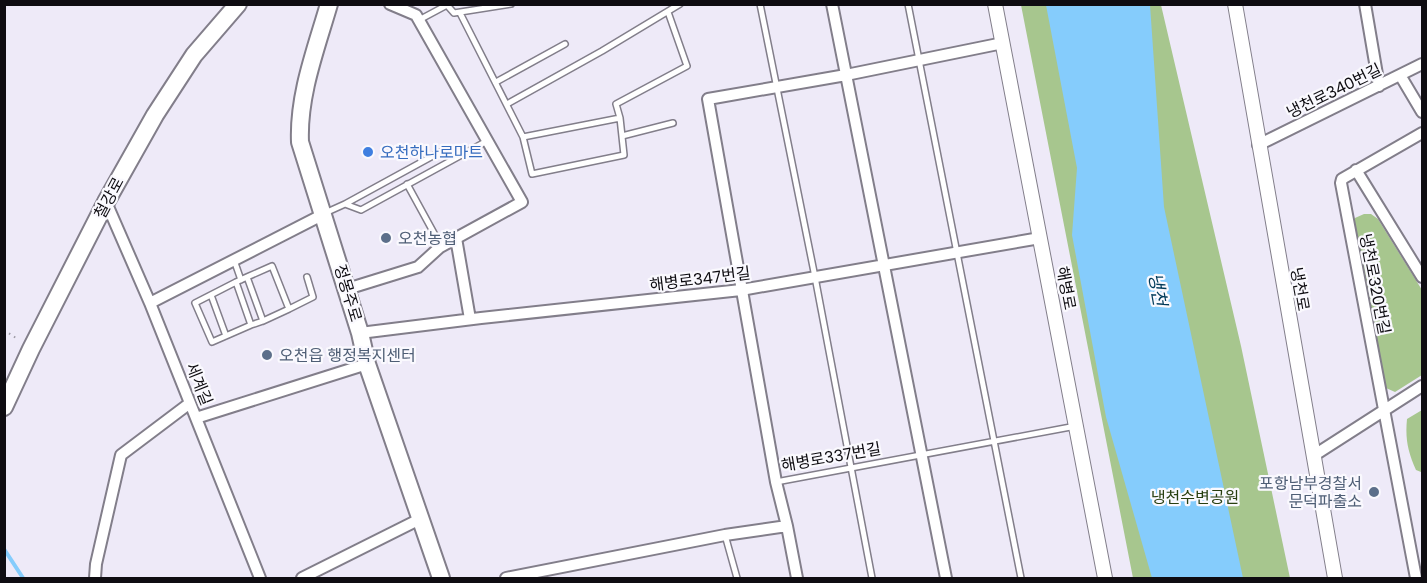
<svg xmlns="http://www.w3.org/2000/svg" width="1427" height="583" font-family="Poppins,'Noto Sans KR',sans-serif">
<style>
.green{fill:#a7c68e}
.water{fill:#85ccfc}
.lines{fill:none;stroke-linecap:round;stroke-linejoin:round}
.stream{stroke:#85ccfc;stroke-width:4}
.service-casing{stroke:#827e8a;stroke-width:8}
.minor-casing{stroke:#827e8a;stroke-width:14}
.secondary-casing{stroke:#827e8a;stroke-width:16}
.primary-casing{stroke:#827e8a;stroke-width:20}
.path{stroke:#9e9ba6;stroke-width:2;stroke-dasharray:1.5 4.5;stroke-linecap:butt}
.service{stroke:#fff;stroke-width:5}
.minor{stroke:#fff;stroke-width:10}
.secondary{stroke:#fff;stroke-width:14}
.primary{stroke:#fff;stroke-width:16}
.shop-dot{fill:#3f7fe0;stroke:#faf9fe;stroke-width:2}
.service-dot{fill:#5c6f8a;stroke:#faf9fe;stroke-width:2}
.labels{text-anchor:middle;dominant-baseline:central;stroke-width:4.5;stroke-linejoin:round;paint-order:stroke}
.street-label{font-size:16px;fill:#0e0c11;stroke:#faf9fe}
.shop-label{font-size:16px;fill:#366cbe;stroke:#faf9fe;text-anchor:start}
.service-label{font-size:16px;fill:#4e5e75;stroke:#faf9fe;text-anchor:start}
.park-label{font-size:16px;fill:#283f10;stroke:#faf9fe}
.water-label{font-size:18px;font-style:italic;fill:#003a5a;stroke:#faf9fe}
</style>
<rect width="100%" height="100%" fill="#eeeaf8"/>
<path class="green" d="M1021 5H1161L1241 346 1290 578H1133Z
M1364 214H1371L1378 219 1422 290V375L1395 392 1386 388 1355 230V218Z
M1422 410V471L1421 472 1416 470C1408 452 1405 439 1407 419Z"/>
<path class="water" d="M1046 5H1150L1164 207 1243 578H1152L1106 417 1072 235 1077 168Z"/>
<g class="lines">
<path class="stream" d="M4 549 23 578"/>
<defs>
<path id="service" d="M446 4 454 13 511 4
M760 4 815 277 872 578
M908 4 1021 578
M460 13 523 137 532 174 624 155 620 118 523 137
M419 20 447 5
M496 82 565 44
M507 104 602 51 680 4
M620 118 616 104 687 66 668 12
M622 136 673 123
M407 184 441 246
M345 204 440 152 453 159
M325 213 345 204 361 210 487 141
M234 260 241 280
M247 277 263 321 251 325 236 282Z
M247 277 272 266 289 309 263 321
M236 282 195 303 212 342 251 325
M211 295 226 336
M289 309 313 297 307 277
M776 482 1076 426
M725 535 737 578"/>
<path id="minor" d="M832 4 946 578
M1365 4 1379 86
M1400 75 1422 112
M1258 145 1422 64
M1356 170 1422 277
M106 202 150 303 260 578
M456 238 470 319
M347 289 418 267 440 247 522 202 416 15 390 4
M150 303 324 214
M360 333 481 318 741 290 1040 238
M196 418 367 364
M1313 456 1422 386
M787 526 797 578
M95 578 96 564 121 455 190 403
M302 578 422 518
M506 578 725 535 787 526 776 482 708 99 846 75 1003 43
M1416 578 1341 183 1342 179 1422 133"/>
<path id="secondary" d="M995 4 1105 578
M1235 4 1335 578"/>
<path id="primary" d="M329 4C316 49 298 95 300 142L360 333 367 364 441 578
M4 407 31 349 106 202 155 115 194 55 238 4"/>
</defs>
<use href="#service" class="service-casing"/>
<use href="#minor" class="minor-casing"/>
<use href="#secondary" class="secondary-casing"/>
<use href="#primary" class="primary-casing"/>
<path class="path" d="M4 330 19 340"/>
<use href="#service" class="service"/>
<use href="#minor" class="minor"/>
<use href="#secondary" class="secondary"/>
<use href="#primary" class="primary"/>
</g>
<circle class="shop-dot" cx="368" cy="152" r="6"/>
<g class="service-dot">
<circle cx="386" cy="238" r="6"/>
<circle cx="267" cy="355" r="6"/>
<circle cx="1374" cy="492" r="6"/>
</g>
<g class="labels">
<g class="street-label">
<text transform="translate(1334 91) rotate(-26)">냉천로340번길</text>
<text transform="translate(109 198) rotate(-62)">철강로</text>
<text transform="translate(700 279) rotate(-7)">해병로347번길</text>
<text transform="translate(1375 284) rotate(79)">냉천로320번길</text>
<text transform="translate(1066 288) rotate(79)">해병로</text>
<text transform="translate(1300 289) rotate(80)">냉천로</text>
<text transform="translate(348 293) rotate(73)">정몽주로</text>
<text transform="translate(199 384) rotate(68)">세계길</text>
<text transform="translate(831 457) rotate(-10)">해병로337번길</text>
</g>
<g class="shop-label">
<text x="380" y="152">오천하나로마트</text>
</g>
<g class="service-label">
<text x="398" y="238">오천농협</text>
<text x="279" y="355">오천읍 행정복지센터</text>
<text x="1362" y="483" text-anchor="end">포항남부경찰서<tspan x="1362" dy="18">문덕파출소</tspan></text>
</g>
<g class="park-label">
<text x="1195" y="497">냉천수변공원</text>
</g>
<g class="water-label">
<text transform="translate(1158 289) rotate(80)">냉천</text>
</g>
</g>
<rect width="1427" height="583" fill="none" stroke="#0e0c11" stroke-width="12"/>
</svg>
